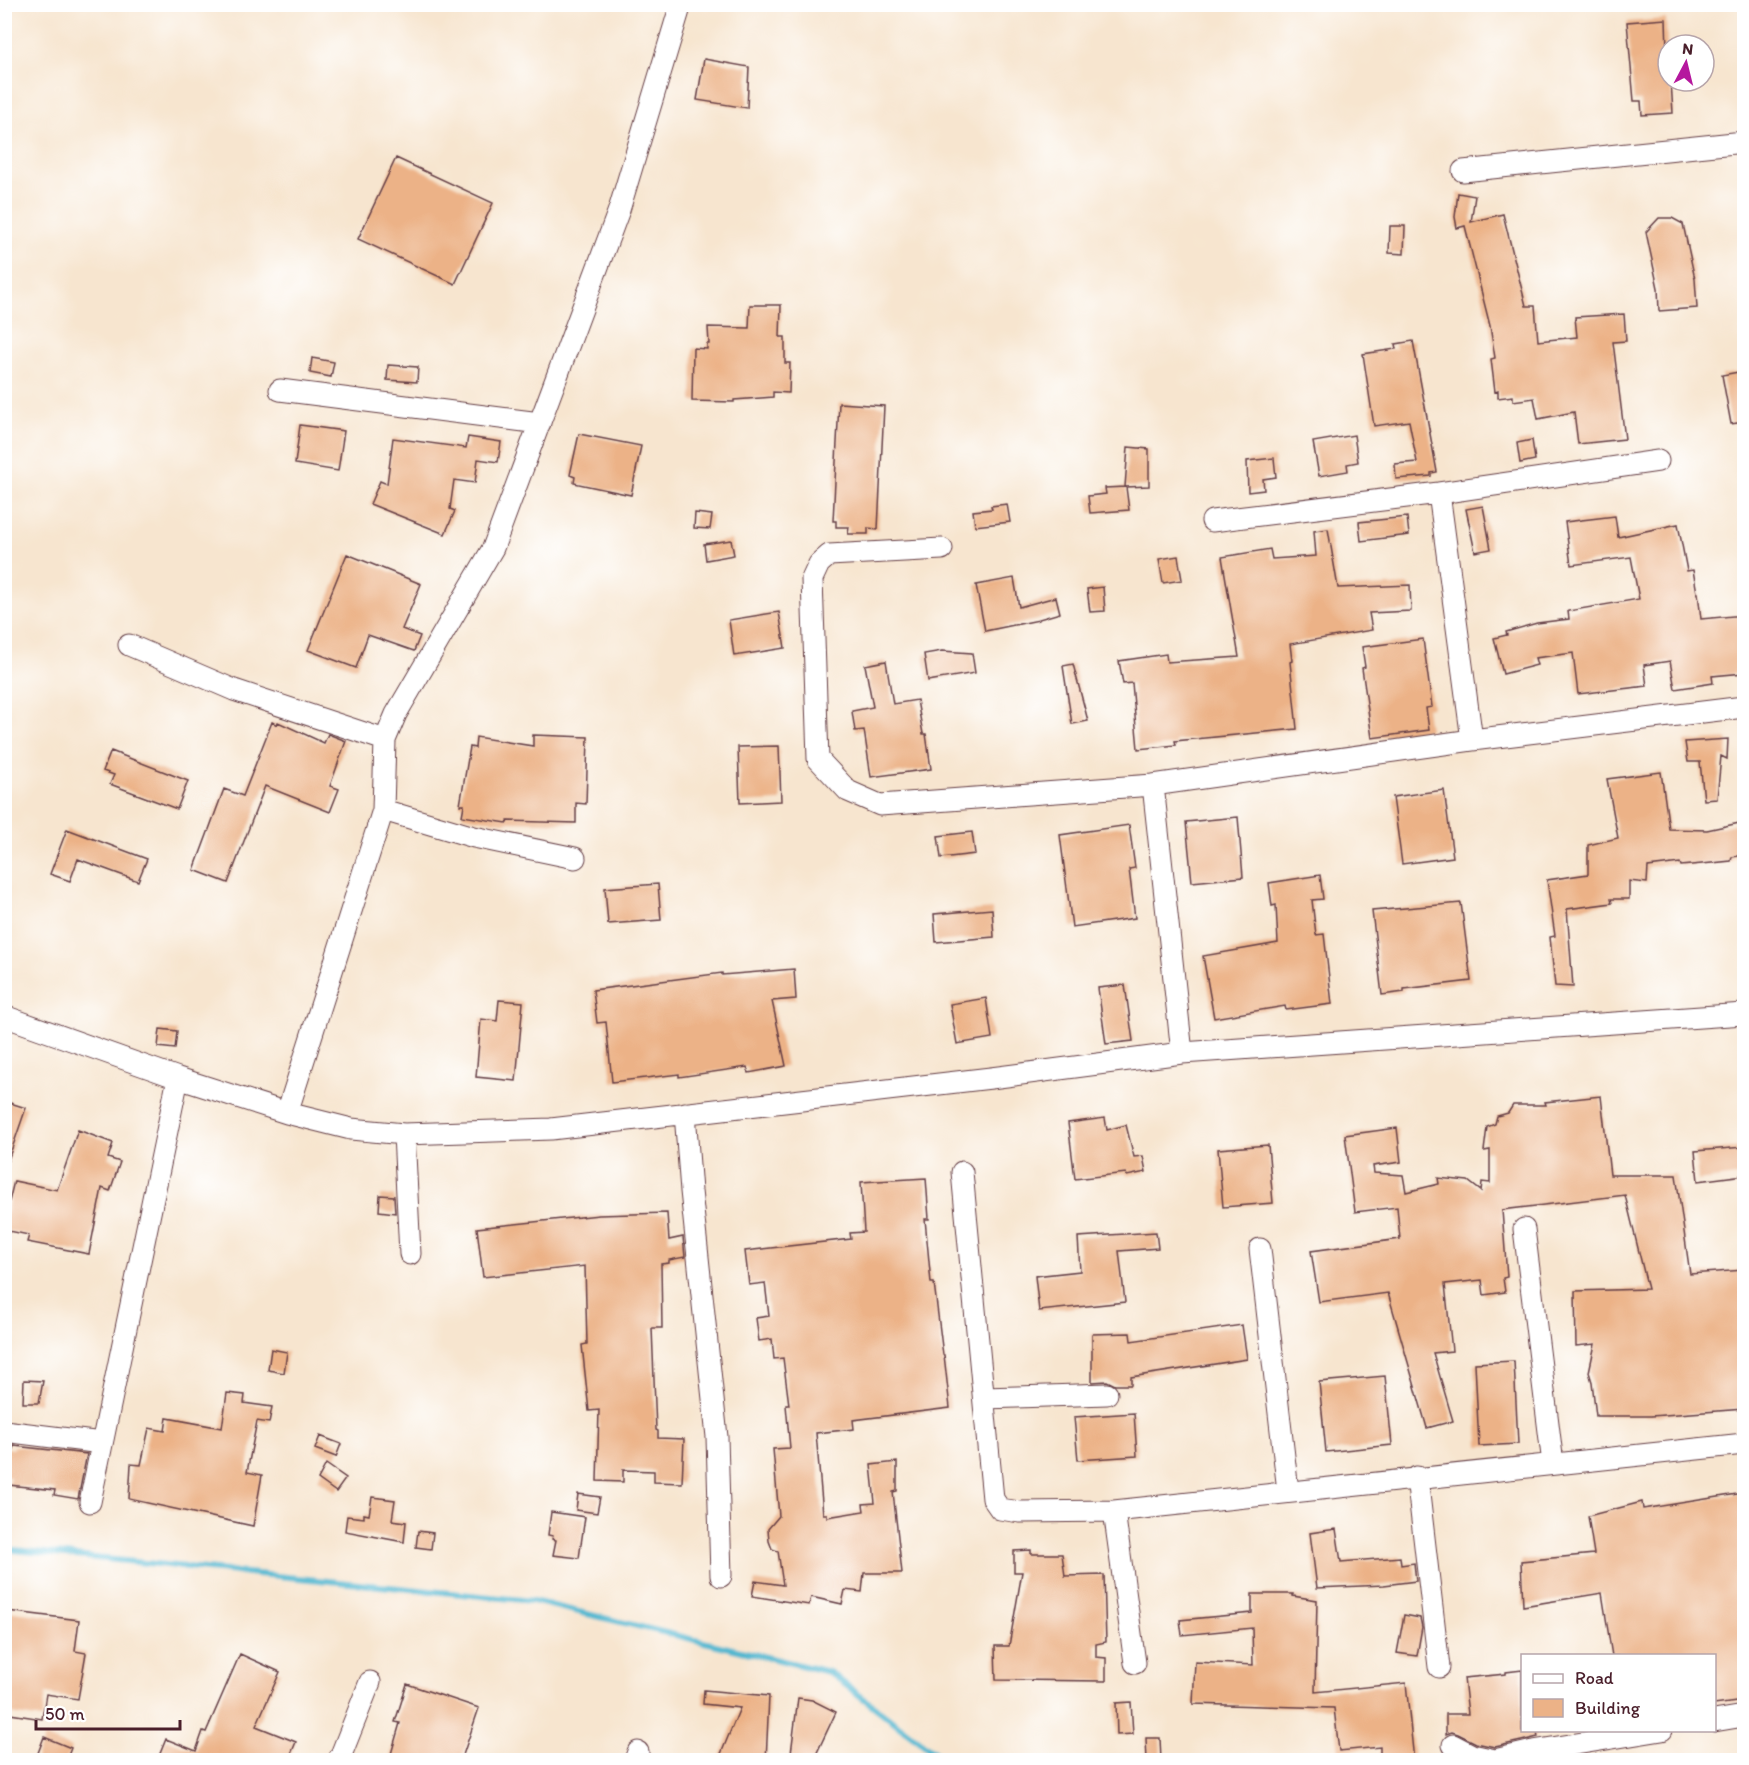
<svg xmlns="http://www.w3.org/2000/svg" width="1749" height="1765" font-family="Itim,sans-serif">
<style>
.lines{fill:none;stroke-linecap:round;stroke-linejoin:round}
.stream{stroke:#50b6cf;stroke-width:6}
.building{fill:#ecb287}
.minor-casing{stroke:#643d44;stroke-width:23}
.minor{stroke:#fff;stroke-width:21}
</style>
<rect width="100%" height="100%" fill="#fff"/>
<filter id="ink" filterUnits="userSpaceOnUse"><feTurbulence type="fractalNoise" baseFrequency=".0167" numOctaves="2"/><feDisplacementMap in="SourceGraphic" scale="12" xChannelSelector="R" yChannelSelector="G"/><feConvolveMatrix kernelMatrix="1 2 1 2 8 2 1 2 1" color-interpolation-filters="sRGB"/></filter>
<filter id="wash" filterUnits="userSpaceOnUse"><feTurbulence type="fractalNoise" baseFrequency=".008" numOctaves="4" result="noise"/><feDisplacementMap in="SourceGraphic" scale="24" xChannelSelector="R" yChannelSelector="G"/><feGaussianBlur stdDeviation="1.35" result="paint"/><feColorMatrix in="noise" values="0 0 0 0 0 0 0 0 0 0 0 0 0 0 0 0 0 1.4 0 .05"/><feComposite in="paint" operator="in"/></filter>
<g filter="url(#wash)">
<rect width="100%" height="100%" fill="#f7e5cf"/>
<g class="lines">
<path class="stream" d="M4 1549 533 1601 829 1672 944 1760"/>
</g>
<g id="blocks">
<path class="building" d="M1666 19 1668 81H1671L1673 113 1642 115 1641 101H1634L1627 22Z
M704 59 749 67 747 108 697 100Z
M396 158 493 203 455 284 358 239Z
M1458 193 1475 196 1471 222 1503 214 1526 306H1535L1538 341 1577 337 1575 317 1624 314 1626 341 1613 342 1625 439 1578 444 1574 412 1538 419 1534 398 1513 401V396L1498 398V391L1495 392 1491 359 1495 358 1490 326 1465 226 1457 228 1455 217Z
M1659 218H1672L1683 224 1695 279 1697 308 1659 311 1658 288 1646 232Z
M1390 226H1405L1404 254 1389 253Z
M750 305H781L780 337H785V363H790L789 393 773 392V397L734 400V402L692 401 693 348 707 349V344H709L708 327 749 328Z
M1413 341 1437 472 1431 473V476L1396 479 1395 464 1417 462 1409 421 1374 426 1363 354 1396 349 1395 344Z
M312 358 334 362 331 377 310 373Z
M388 365 418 367 417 382 387 380Z
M1744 371V422L1731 424 1722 375Z
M839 403 884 406 878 529 868 528V534H848L849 527H836V521H833Z
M300 425 344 431 338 471 295 464Z
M579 434 641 446 631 495 574 483 575 477 570 475Z
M1354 435 1358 462 1347 464 1348 471 1319 476 1313 442Z
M468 437 501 442 498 462 478 459 475 483 454 480 450 509 455 511 445 534 370 504 380 481 387 484 393 438 466 448Z
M1532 440 1535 460 1520 463 1517 443Z
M1128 447 1149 449V486L1126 487 1129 510 1090 513 1088 496 1106 494 1105 488 1125 487Z
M1274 458 1276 477 1263 479 1264 490 1248 492 1247 461Z
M1007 504 1010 522 975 526 973 511 992 509 991 506Z
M1483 506 1491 549 1475 552 1466 509Z
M695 513 712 515 710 529 694 528Z
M1615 516 1618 537 1678 524 1687 571 1693 570 1697 593H1698L1701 619 1744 615V673L1712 676 1713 683 1675 689 1670 661 1644 665 1647 686 1578 694 1573 653 1535 658 1537 665 1503 674 1494 638 1507 635 1506 632 1537 623 1569 619 1568 611 1639 599 1631 557 1571 565 1565 522Z
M1407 517 1409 535 1361 541 1359 522Z
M1328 529 1338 588 1410 585 1411 611 1369 613 1372 630 1290 644 1292 661 1290 662 1297 729 1175 741 1176 745 1138 749 1132 683 1123 684 1119 661 1166 654 1167 662 1239 657 1222 557 1270 549 1272 559 1316 556 1314 531Z
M731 540 734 555 706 560 704 544Z
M347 554 421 584 402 629 420 636 414 651 368 635 356 668 308 650Z
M1178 556 1182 580 1163 583 1159 559Z
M1014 578 1019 607 1056 597 1060 613 1039 619V620L985 631 976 585Z
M1103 587 1105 611 1090 612 1087 589Z
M779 612 785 648 734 656 729 620Z
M1423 639 1432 707 1426 708 1429 730 1372 738 1362 668 1365 667 1362 647Z
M942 651 972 653 975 673 928 681 924 654Z
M886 661 893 704 917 700 923 734H926L931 769 871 777 864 730 855 731 852 711 873 707 865 665Z
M1073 664 1088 721 1072 724 1063 666Z
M272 722 277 725 278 722 324 743 328 734 346 741 330 786 339 789 330 812 265 786 228 883 194 870 224 789 243 796Z
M533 735 588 737 586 804 576 803V823L508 821 507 823 462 816 464 805H460L470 747 475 748 476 737 533 746Z
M1728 739 1727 759 1721 756 1717 799 1704 800 1700 762H1688L1685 742Z
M779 746 781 801 740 803 738 747Z
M111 751 188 781 177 809 110 784 114 775 103 771Z
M1661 772 1669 829 1707 830 1744 822V855L1732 857 1731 861 1702 864 1681 866 1680 863 1648 867 1647 883 1629 881V899H1611L1612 903 1567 909 1573 987 1555 986 1550 937 1555 936 1547 880 1588 874V845L1618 838 1607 779Z
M1444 790 1453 857 1402 864 1393 797Z
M1238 817 1243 877 1192 882 1186 822Z
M1129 825 1135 868 1129 869 1135 918 1072 927 1060 835Z
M67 829 147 859 138 881 78 859 70 881 50 874Z
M972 832 975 854 941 858 938 836Z
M1320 875 1323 899 1312 900 1316 935 1324 934 1332 1004 1286 1010 1285 1006 1214 1018 1203 956 1278 943 1276 905 1272 906 1269 883Z
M658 884 661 920 608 924 605 888Z
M1461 903 1471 981 1404 989V992L1382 995 1372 911Z
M992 909 994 937 936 942 934 914Z
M794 969 796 999 772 1001 786 1066 749 1073 747 1067 679 1077V1074L612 1082 606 1022 597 1023 593 990 722 973V975Z
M1125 985 1133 1041 1106 1044 1098 988Z
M986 998 992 1038 957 1044 950 1004Z
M499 1000 523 1002 516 1081 476 1077 481 1019 497 1021Z
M160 1029 177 1031 175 1049 158 1047Z
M1601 1096 1610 1175H1676L1690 1274 1744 1270V1409L1651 1416H1596L1592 1382 1589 1372 1595 1344 1576 1346 1575 1291 1648 1289 1625 1195 1502 1210 1507 1277 1503 1278 1505 1292 1484 1295 1482 1280 1445 1284 1452 1351 1433 1353 1453 1421 1427 1428 1388 1293 1319 1302 1311 1251 1400 1239 1397 1207 1355 1212 1345 1135 1397 1128 1401 1162 1373 1166 1374 1173 1403 1175 1406 1192 1439 1184 1438 1178 1468 1181 1481 1191 1482 1182 1490 1183V1150L1484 1151 1487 1127 1495 1124 1497 1116 1508 1113 1513 1105H1546L1545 1102Z
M4 1101 26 1108 7 1163H4Z
M1105 1118 1107 1130 1126 1125 1134 1157 1143 1156 1146 1172 1127 1176 1126 1173 1075 1179 1068 1123Z
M78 1130 113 1143 108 1158 120 1162 110 1191 102 1188 89 1254 27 1242 29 1235 4 1230V1222L14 1181 57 1190Z
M1268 1145 1273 1203 1223 1207 1218 1149Z
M1744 1147V1175L1698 1181 1695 1151Z
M926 1178 929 1219H925L931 1283H934L943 1355H944L950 1408 853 1420 854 1429 816 1433 823 1514H827V1517L864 1511 863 1504 875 1503 871 1465 897 1462V1491L893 1492 902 1573H864L862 1592 845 1590 842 1604 811 1597 809 1605 752 1596 755 1581 783 1585 778 1551 772 1549 769 1541 768 1529 779 1516 773 1449 790 1448 786 1405H789L783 1358 774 1359 772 1339 759 1341 756 1318 769 1316 765 1283 749 1285 745 1251 851 1239 850 1233 864 1232 861 1182Z
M380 1195 394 1196 395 1213 379 1211Z
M667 1213 669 1240 683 1237 685 1257 669 1260V1263L661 1264 662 1328H652L656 1430 658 1431V1438L684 1439 682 1483 654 1482V1471L623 1470V1482L597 1481 599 1410 589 1411 582 1345 587 1344 585 1266 483 1277 477 1228 599 1215Z
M1156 1232 1158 1248 1119 1251 1125 1302 1039 1311 1035 1276 1080 1271 1078 1237Z
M1242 1325 1247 1359 1131 1377V1385H1115L1107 1381 1092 1382V1334L1130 1333 1131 1341Z
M271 1349 287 1352 284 1373 268 1370Z
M1514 1361 1518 1444 1479 1446 1475 1363Z
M1385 1376 1392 1445 1326 1452 1319 1382Z
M24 1380 43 1381 39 1403H23Z
M227 1393 245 1395 244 1403 272 1407 269 1423 257 1421 247 1472 262 1475 253 1526 129 1499 131 1464 141 1465 149 1428 165 1431 167 1418 222 1428Z
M1134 1413 1137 1456 1078 1460 1074 1417Z
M320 1436 341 1444 336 1457 315 1449Z
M14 1446 87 1454 78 1499 54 1495 55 1490 9 1485 10 1477 4 1476V1448L13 1449Z
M326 1464 346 1478 336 1492 318 1479Z
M1744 1493V1701L1714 1705V1656H1612L1602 1593 1523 1606 1521 1561 1594 1554 1588 1516 1642 1502 1643 1509Z
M578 1494 600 1497 597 1513 576 1510Z
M372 1497 395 1500 392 1520 406 1522 404 1542 345 1531 347 1516 364 1518V1514L369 1515Z
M551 1512 585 1517 579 1558 553 1555 556 1540 552 1539 553 1536 548 1535Z
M1336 1529 1341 1562 1400 1557 1401 1565 1414 1563 1416 1581 1384 1585 1317 1588 1310 1533Z
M418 1531 433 1533 431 1549 416 1547Z
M1031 1550V1554H1062L1065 1576 1104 1575 1106 1642 1096 1644V1657L1106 1658V1681L996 1680 995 1646H1009L1022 1572H1014V1551Z
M1252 1594H1293V1596L1317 1600 1315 1692 1406 1683 1414 1761H1380V1747L1339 1751 1334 1708 1193 1704 1195 1662 1253 1665 1252 1628 1182 1635 1180 1620 1252 1613Z
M7 1611 79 1620 75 1651 86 1653 78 1699 46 1694 42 1719 4 1713V1632Z
M1404 1615 1420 1618 1422 1627 1417 1656 1397 1653Z
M240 1654 280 1672 256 1726 296 1742 288 1761H157L166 1739 196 1751 203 1731 206 1732Z
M1522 1670V1731H1537L1538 1737 1495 1747 1476 1743 1458 1734 1452 1732 1446 1734V1714H1468L1464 1678 1506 1674V1672Z
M407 1684 479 1708 461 1761H389L400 1723 395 1722Z
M704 1690 769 1696 766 1761H718L740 1708 703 1704Z
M798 1698 812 1700 836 1712 813 1761H790Z
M1131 1702 1133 1734 1117 1735 1116 1703Z
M44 1737 71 1748 66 1761H35Z
M1146 1738H1160L1161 1761H1147Z"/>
</g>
</g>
<g filter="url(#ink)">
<use href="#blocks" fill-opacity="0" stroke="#643d44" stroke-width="1.5"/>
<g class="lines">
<defs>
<path id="minor" d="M1463 171 1744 142
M280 390 540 423
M1212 521 1439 493
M942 549 829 555 819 564 812 579 818 759 848 791 880 805 1153 785 1472 740 1744 707
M129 645 234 690 385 740
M1472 740 1439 493 1658 461
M1153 785 1182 1053
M383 810 474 837 575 858
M4 1016 178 1078 287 1113 351 1129 404 1134 551 1129 991 1078 1182 1053 1744 1014
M287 1113 383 810 385 740 396 714 493 548 619 210 681 4
M685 1113 691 1191 717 1437 721 1576
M404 1134 410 1254
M962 1172 993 1499 1000 1509 1020 1512 1114 1511 1744 1444
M1524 1229 1553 1464
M1260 1249 1288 1491
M984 1398 1107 1394
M4 1431 102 1443
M1417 1477 1439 1667
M90 1502 178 1078
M1114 1511 1135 1663
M1714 1721 1744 1716
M1453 1745 1472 1755 1495 1760 1533 1751 1662 1730
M339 1760 370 1682
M635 1760 638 1752"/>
</defs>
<use href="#minor" class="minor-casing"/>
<use href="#minor" class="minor"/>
</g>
</g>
<rect width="1749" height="1765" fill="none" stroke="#fff" stroke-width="24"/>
<rect x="1521" y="1654" width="195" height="78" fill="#ffffff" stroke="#b7a5aa" stroke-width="1.5"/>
<rect x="1533" y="1674" width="30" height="9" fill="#ffffff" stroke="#b7a5aa" stroke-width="1.5"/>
<text x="1575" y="1684" font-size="18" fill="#4a1f2b">Road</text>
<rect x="1533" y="1699" width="30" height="18" fill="#ecb287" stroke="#b7a5aa" stroke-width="1.5"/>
<text x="1575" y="1714" font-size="18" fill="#4a1f2b">Building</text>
<g transform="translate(1686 63) rotate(7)"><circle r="28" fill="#ffffff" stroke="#b7a5aa" stroke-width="1.5"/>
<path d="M0-4.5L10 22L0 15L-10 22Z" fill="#b5179e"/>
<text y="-9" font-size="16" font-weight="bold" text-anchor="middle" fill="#4a1f2b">N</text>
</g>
<path d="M36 1720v9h144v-9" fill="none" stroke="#4a1f2b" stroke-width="3"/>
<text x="45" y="1720" font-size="18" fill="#4a1f2b" stroke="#ffffff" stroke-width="4.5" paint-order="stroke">50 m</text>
</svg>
